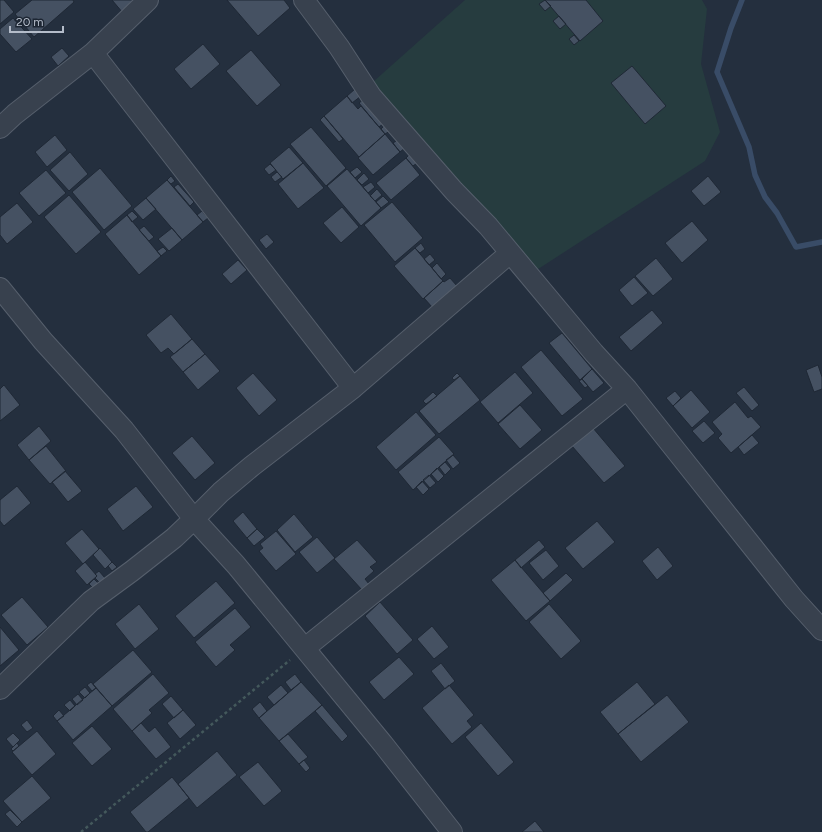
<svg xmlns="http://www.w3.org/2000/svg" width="822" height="832" font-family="Figtree,sans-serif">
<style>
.green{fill:#263c3f}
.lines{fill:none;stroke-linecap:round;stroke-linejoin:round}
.stream{stroke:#394c67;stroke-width:5.5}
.building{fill:#455162;stroke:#1f2835}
.minor-casing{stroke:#565f6c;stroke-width:22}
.path{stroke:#44595c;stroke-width:2.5;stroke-dasharray:3 3;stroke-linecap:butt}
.minor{stroke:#38414e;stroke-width:20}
</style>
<rect width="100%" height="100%" fill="#242f3e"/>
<path class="green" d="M465 0H702L707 9 701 64 720 132 705 161 532 273 373 82Z"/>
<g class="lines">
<path class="stream" d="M742 0 731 28 717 72 749 147 755 175 765 197 777 213 796 247 822 242"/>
</g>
<path class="building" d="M0 0H4L14 12 0 24Z
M32 0H73L74 2 34 37 15 14Z
M112 0H138L123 13Z
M227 0H284L290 8 258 36Z
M545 0 551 6 545 11 539 4Z
M545 0H586L603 21 580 41Z
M559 16 566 24 560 29 553 21Z
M13 18 32 39 16 52 0 34V29Z
M574 35 579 41 574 45 569 39Z
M203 44 220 64 191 89 174 69Z
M62 48 69 56 58 66 51 57Z
M251 50 281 85 257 106 226 71Z
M632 66 666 106 645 124 611 83Z
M355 89 361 96 352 103 347 96Z
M347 96 358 109 361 106 385 134 359 157 324 116Z
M364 99 384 123 379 127 359 103Z
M324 116 343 139 339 142 320 120Z
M385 125 390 131 385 134 381 129Z
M311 127 346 168 326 186 290 144Z
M385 134 400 152 373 175 358 158Z
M55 135 67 150 47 167 35 152Z
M399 139 406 147 400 152 393 143Z
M289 147 303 163 283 179 270 163Z
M70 152 88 174 69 191 50 170Z
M410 154 417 163 413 166 406 158Z
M406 158 420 175 391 200 376 183Z
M303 163 324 188 298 209 278 184Z
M270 164 276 170 269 175 264 169Z
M357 167 362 172 355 178 350 172Z
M100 168 132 206 104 230 72 192Z
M347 169 381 208 361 226 327 186Z
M46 170 66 193 39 216 19 193Z
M277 172 282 177 275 182 271 177Z
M364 173 369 179 362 185 357 180Z
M171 176 175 181 171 184 167 180Z
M708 176 721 192 704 206 691 191Z
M167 180 203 222 182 240 146 198Z
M371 182 375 187 368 193 363 187Z
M178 184 194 202 190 206 174 187Z
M377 189 382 195 375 201 370 196Z
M69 195 101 232 76 254 44 217Z
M383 196 389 202 381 208 376 202Z
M146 198 156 209 143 220 133 209Z
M392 202 423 238 395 262 364 225Z
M17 203 33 222 7 244 0 235V217Z
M342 207 359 227 341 243 323 223Z
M132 211 138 217 132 222 127 215Z
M202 211 208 218 203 222 197 215Z
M127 215 161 256 139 275 105 234Z
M692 221 708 240 682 263 665 243Z
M144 226 154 237 149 241 139 230Z
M172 228 182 240 169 251 158 239Z
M267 234 274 242 266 249 259 240Z
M421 243 425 249 420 253 415 248Z
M163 247 167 251 161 256 157 251Z
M415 248 443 281 423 299 394 266Z
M430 254 435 260 429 265 424 259Z
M656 258 673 279 653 296 635 276Z
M238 260 247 270 231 284 222 274Z
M437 263 446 274 441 279 432 268Z
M634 277 648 293 632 306 619 290Z
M450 278 457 286 432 307 424 298 443 281 444 282Z
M652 310 663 323 631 351 619 337Z
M171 314 192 339 174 354 168 348 161 353 146 335Z
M562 333 592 369 580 380 549 343Z
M192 339 205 354 183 372 170 357Z
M541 350 583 399 562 416 521 367Z
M205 354 220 371 198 390 183 372Z
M818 365 822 377V389L814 392 806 370Z
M592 369 604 383 593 392 582 379Z
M515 372 533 393 498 423 480 402Z
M253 373 277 400 259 416 236 388Z
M457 373 460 376 454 380 452 378Z
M460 376 480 400 439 434 419 411Z
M582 379 588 386 585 388 579 381Z
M4 385 20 405 0 421V389Z
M744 387 759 405 752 411 736 393Z
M691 390 710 412 692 428 673 406Z
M675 391 681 398 673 406 666 398Z
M433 392 437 396 426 404 423 401Z
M735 402 748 418 751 416 761 427 731 453 718 438 722 434 712 422Z
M520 405 542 430 520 449 498 424Z
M416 412 436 435 396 470 376 447Z
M704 421 715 433 703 443 692 431Z
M39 426 51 441 29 460 17 445Z
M593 428 625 466 604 483 572 446Z
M752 435 759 443 744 455 738 447Z
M192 436 215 463 195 480 172 453Z
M439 437 454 454 413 490 398 472Z
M46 446 66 471 50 484 29 460Z
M453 455 460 463 453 469 446 460Z
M445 462 451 469 445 475 439 467Z
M437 468 444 476 438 482 431 474Z
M65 471 82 491 68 502 52 482Z
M429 475 436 483 430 488 423 480Z
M422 481 429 489 423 495 416 487Z
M17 486 31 503 4 526 0 521V500Z
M136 486 153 507 123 531 107 509Z
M243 512 257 529 247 538 233 521Z
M294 514 313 537 295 552 277 530Z
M597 521 615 542 583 569 565 548Z
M82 529 99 549 83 564 65 543Z
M257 529 265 537 254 546 247 538Z
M276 531 296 554 276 571 259 551 263 548 260 544Z
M317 537 335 558 317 573 299 552Z
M357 540 377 562 370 567 374 571 365 579 369 584 362 590 334 559Z
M539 540 545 547 521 568 515 560Z
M658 547 673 566 657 580 642 561Z
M100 548 112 562 105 569 93 555Z
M546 550 559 566 543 580 529 563Z
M515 560 550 601 526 621 491 580Z
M85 562 97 576 87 585 75 571Z
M112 562 117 567 112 571 108 566Z
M99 571 105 578 100 583 95 578 97 576 95 574Z
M566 573 573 580 550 601 543 593Z
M94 579 98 583 93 588 89 584Z
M216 581 235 603 194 638 175 616Z
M22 597 48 627 27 645 1 615Z
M380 602 413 640 397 654 365 616Z
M139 604 159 629 135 649 115 624Z
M549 604 581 641 561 659 529 622Z
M235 608 251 627 230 645 235 650 216 667 195 642Z
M432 626 449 647 434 659 417 639Z
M0 627 19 650 0 666Z
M133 650 152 672 112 706 93 684Z
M399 657 414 674 384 700 369 682Z
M441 663 455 681 445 689 431 671Z
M153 674 169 693 149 710 152 713 132 731 113 709Z
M295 674 301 682 291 690 285 682Z
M91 682 96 688 92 691 87 685Z
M301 682 322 705 279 741 259 718Z
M637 682 655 704 618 734 600 712Z
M281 685 288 693 274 705 267 697Z
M449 685 474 715 467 721 472 727 452 744 422 708Z
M85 687 90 693 85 698 79 692Z
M96 688 112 706 73 740 57 721Z
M78 694 83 700 77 705 72 699Z
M667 695 689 722 641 762 618 734Z
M171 696 183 710 174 718 162 704Z
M70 700 75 706 70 711 64 705Z
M260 702 267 711 259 718 252 709Z
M322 705 348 736 342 742 315 711Z
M59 710 64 716 57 721 53 716Z
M183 710 196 725 180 739 167 723Z
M27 720 33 728 27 732 21 725Z
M141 723 149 732 155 727 171 747 156 759 132 731Z
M481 723 514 762 498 776 465 737Z
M92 726 112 749 92 766 72 743Z
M37 731 56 754 32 775 12 752Z
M13 733 20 740 13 747 6 739Z
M288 734 308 757 299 764 279 741Z
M17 743 19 746 13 751 11 749Z
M217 751 237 775 197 808 178 784Z
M304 760 310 768 306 772 299 764Z
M258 762 282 791 264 806 239 777Z
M32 776 51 798 22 822 3 801Z
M172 777 189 798 148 832H146L130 812Z
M10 810 22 822 17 827 5 814Z
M535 821 544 832H522Z"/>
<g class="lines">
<defs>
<path id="minor" d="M304 0 339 47 371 96 454 191 488 226 594 353 627 389 794 599 822 630
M93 53 353 388
M0 128 15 114 93 53 148 0
M0 288 43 341 124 430 194 519 236 565 383 744 452 832
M305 648 627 389
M0 689 91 601 132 571 174 538 194 519 221 492 252 466 353 388 510 253"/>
</defs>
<use href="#minor" class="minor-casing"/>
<path class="path" d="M81 832 290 660"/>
<use href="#minor" class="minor"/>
</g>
<path d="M10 26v6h53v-6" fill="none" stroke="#b4bcc9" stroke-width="2"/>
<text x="16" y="26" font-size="12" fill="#b4bcc9" stroke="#1d2633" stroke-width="3" paint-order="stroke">20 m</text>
</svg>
